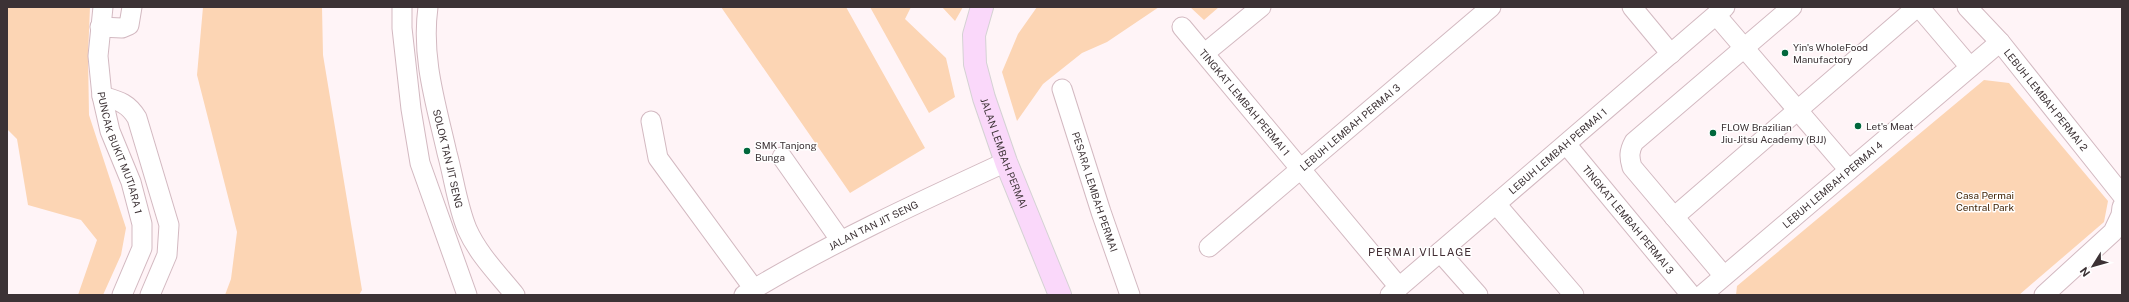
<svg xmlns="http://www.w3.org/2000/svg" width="2129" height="302" font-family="'Public Sans',sans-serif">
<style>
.green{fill:#fcd5b4}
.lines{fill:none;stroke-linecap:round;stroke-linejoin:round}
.minor-casing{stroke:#d3b9c1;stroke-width:21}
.major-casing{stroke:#d4d2d3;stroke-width:24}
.minor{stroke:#fff;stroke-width:19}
.major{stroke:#fad8fa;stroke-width:22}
.poi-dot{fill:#01673c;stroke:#fff;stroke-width:1.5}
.labels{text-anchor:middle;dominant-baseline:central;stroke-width:3;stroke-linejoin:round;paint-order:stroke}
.poi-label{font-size:10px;fill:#3c3235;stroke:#fff;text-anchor:start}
.street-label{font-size:10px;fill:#3c3235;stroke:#fff}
.park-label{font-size:10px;fill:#422507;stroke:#fff}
.neighbourhood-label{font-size:11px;letter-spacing:1px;fill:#412d33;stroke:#fff}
</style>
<rect width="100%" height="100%" fill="#fff4f7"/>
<path class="green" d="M7 7H90L88 56 89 115 126 228 121 255 103 295H78L97 240 81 220 28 205 17 139 7 129Z
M203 7H322L323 55 362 290 359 295H225L231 279 237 232 197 75Z
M721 7H846L925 148 850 193Z
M870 7H911L905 19 946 58 955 97 929 113Z
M942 7H963L955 21Z
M1037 7H1159L1107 42 1082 53 1043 84 1017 121 1002 72 1018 34Z
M1190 7H1219L1204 20Z
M1984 80 2009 83 2108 201 2104 222 2019 295H1736L1737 286Z"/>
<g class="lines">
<defs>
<g id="minor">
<path id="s1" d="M103 7 98 56 102 96 110 131 131 182 142 224V248L122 295"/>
<path d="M402 7V28L411 109 420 163 467 295"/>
<path id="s2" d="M428 7C421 58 436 104 447 153 454 178 457 205 467 229 478 254 498 274 515 295"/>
<path d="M1632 7 1671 54"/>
<path d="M1919 7 1970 67"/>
<path id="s3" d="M1967 7 2000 42 2122 195"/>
<path d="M1716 15 1849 170"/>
<path d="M100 27 122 28 129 25 132 7"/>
<path id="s4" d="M1182 27 1399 287"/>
<path d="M1205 53 1261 7"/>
<path id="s5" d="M1062 89 1101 212 1130 295"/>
<path d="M102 96C119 101 128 103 137 118L169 225 167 255 150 295"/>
<path d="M651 121 658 158 754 289"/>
<path id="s6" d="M1566 144 1691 295"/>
<path d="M782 157 841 241"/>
<path d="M1496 204 1574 295"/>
<path d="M1674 217 1917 7"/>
<path id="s7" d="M1209 247 1491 7"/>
<path d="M1440 252 1478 295"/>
<path d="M1724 276 1632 167C1629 157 1629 151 1634 142L1792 7"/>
<path id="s8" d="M744 295C828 244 917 203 1006 162"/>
<path id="s9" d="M1390 295 1725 7"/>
<path id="s10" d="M1702 295 2000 42"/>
<path d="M2044 295 2113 232 2121 215 2122 207"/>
</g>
<g id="major">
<path id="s11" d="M982 7 974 35 975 64 984 98 1006 162 1060 295"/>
</g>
</defs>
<use href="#minor" class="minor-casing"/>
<use href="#major" class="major-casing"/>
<use href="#minor" class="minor"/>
<use href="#major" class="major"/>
</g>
<g class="poi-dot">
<circle cx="1785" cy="53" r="4"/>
<circle cx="1858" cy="126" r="4"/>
<circle cx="1713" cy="133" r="4"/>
<circle cx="747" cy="151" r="4"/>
</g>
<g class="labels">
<g class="poi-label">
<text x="1793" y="47">Yin's WholeFood<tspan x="1793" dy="12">Manufactory</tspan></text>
<text x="1866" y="126">Let's Meat</text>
<text x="1721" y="127">FLOW Brazilian<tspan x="1721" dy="12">Jiu-Jitsu Academy (BJJ)</tspan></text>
<text x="755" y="145">SMK Tanjong<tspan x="755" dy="12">Bunga</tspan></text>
</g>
<g class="street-label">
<text stroke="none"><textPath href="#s3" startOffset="122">LEBUH LEMBAH PERMAI 2</textPath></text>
<text stroke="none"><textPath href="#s4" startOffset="98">TINGKAT LEMBAH PERMAI 1</textPath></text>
<text stroke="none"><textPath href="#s7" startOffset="185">LEBUH LEMBAH PERMAI 3</textPath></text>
<text stroke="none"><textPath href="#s9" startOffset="221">LEBUH LEMBAH PERMAI 1</textPath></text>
<text stroke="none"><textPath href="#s1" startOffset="149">PUNCAK BUKIT MUTIARA 1</textPath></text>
<text stroke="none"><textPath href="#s11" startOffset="152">JALAN LEMBAH PERMAI</textPath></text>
<text stroke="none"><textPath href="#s2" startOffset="154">SOLOK TAN JIT SENG</textPath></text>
<text stroke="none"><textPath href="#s10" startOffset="171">LEBUH LEMBAH PERMAI 4</textPath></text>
<text stroke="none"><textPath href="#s5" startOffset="108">PESARA LEMBAH PERMAI</textPath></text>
<text stroke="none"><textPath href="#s6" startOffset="98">TINGKAT LEMBAH PERMAI 3</textPath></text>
<text stroke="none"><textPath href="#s8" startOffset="147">JALAN TAN JIT SENG</textPath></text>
</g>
<g class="park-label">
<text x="1985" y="195">Casa Permai<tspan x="1985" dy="12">Central Park</tspan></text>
</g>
<g class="neighbourhood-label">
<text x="1420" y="252">PERMAI VILLAGE</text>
</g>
</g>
<rect width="2129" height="302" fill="none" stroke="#3c3235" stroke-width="16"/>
<g transform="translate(2093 266) rotate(233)" stroke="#ffffff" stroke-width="3" paint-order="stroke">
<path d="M0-3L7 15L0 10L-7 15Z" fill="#3c3235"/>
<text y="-6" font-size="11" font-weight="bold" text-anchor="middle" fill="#3c3235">N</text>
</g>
</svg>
